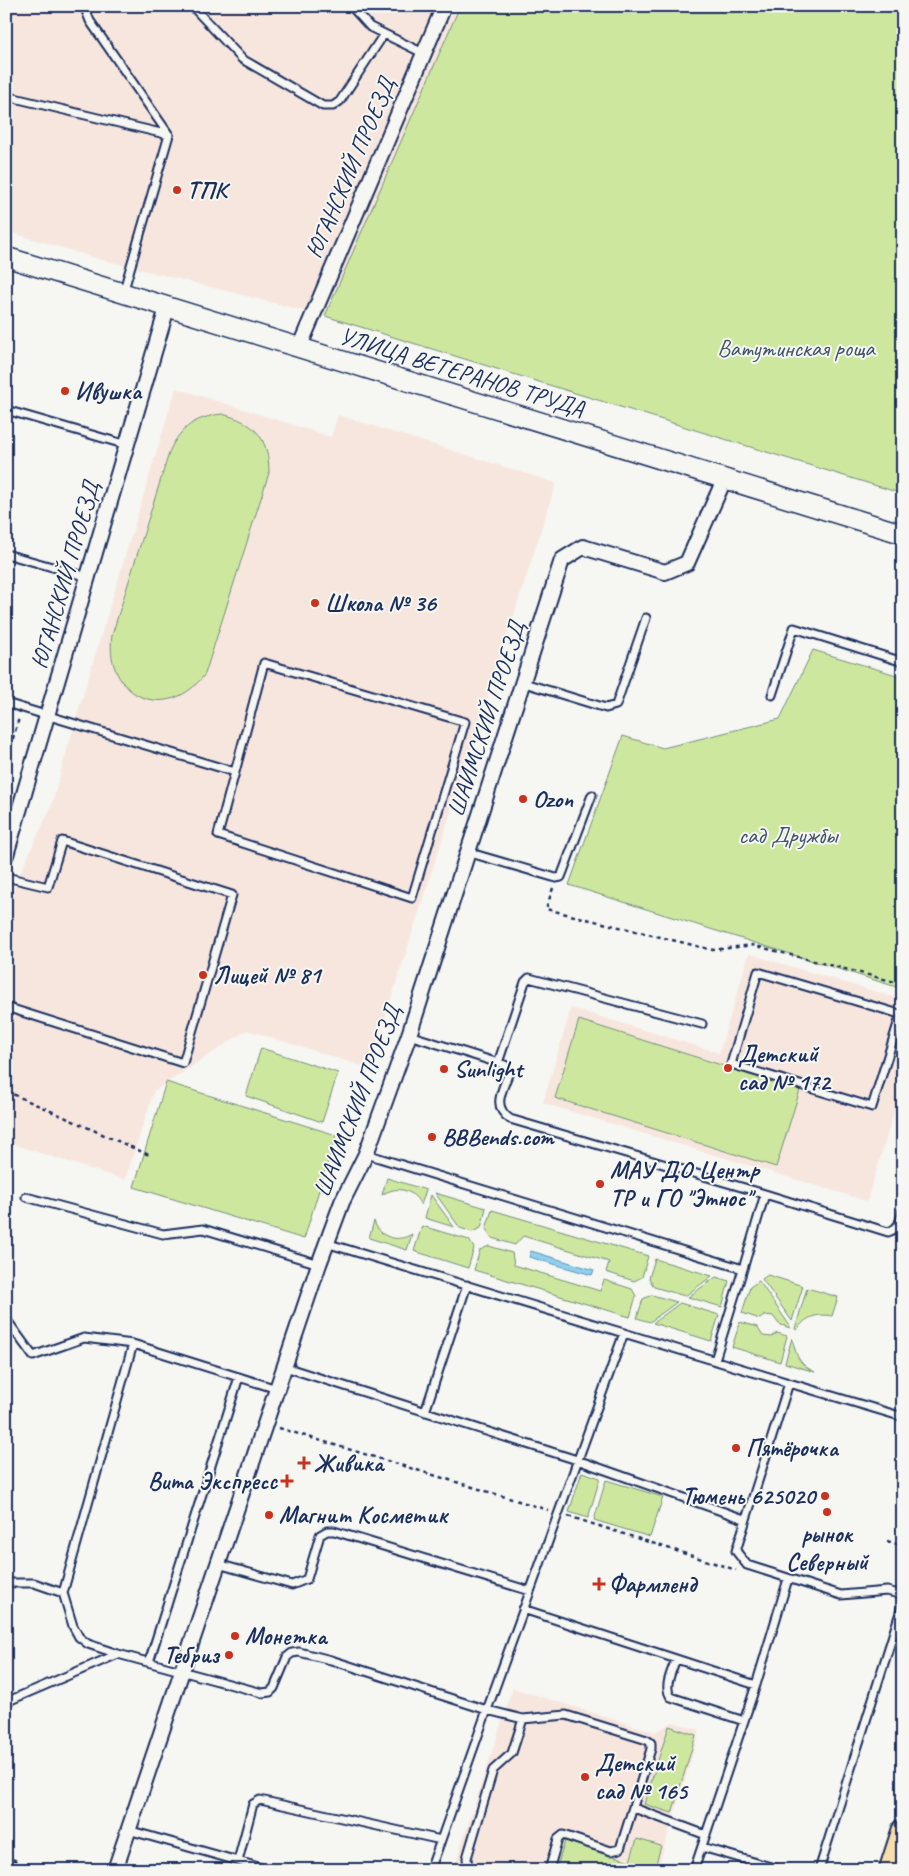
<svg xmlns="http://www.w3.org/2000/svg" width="909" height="1876" font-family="Caveat,sans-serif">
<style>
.built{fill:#f7e6de}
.green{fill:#cde89e;stroke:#748c7e}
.water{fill:#8fd0f0;stroke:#6190b6}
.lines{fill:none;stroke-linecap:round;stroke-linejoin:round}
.lane-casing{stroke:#1b2f5e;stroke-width:11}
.street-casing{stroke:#1b2f5e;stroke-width:18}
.secondary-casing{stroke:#1b2f5e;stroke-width:22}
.primary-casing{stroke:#1b2f5e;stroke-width:25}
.path{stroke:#1b2f5e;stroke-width:2.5;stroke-dasharray:4 4;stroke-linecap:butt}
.lane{stroke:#f6f6f2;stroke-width:7}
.street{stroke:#f6f6f2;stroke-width:14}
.secondary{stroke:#f6f6f2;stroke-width:19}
.primary{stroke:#f8deab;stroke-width:21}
.poi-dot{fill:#c8321e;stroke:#f6f6f2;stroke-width:2}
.labels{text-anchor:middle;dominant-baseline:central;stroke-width:4;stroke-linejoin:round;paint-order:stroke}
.street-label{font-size:24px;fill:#1b2f5e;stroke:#f6f6f2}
.poi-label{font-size:24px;font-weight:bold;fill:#1b2f5e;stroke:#f6f6f2;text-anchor:start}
.park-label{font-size:24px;fill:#3f546b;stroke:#f6f6f2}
</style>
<rect width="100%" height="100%" fill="#f6f6f2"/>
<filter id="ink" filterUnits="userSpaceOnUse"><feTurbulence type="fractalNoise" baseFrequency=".02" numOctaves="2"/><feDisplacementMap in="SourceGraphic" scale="10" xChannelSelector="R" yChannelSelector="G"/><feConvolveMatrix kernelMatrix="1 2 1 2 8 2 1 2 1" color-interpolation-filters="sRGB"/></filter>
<g filter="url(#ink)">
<path class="built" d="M6 6H460L325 316 99 259 6 231Z
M176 388 331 437 338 415 556 483 369 1068 247 1030 154 1091 125 1180 6 1142V918L17 880 51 807 75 722Z
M749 954 903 1000V1083L867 1201 543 1103 571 1008 719 1053Z
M513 1688 655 1732 673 1722 700 1730 657 1870H453Z"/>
<path class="green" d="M460 6H903V494L325 316Z
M222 414C255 422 269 438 269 473L205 674C168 725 103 697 112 635L170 450C181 427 196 417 222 414Z
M813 650 903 677V989L569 885 623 736 663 748 780 719Z
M579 1020 800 1090 776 1167 555 1098Z
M261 1048 338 1073 322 1122 246 1096Z
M166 1082 336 1135 304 1239 134 1187Z
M387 1178 426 1190 421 1205C413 1189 396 1185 382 1195Z
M435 1193 486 1208 481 1228 472 1232 460 1228Z
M431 1195 454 1227 425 1218Z
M492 1210 648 1256 642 1277 634 1281 606 1272 609 1262 523 1236 515 1245 492 1238 486 1229Z
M374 1221C380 1238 397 1243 412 1234L407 1250 369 1238Z
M422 1226 469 1240 474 1248 468 1268 414 1251Z
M489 1246 512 1253 514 1265 600 1291 604 1280 632 1289 636 1296 630 1317 474 1270 480 1250Z
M655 1259 712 1276 685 1296 654 1287 649 1278Z
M768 1275 803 1286 792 1321 762 1279Z
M716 1277 729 1281 722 1307 688 1297Z
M759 1281 790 1326V1328L779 1324 773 1316 765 1315 760 1319 742 1313 750 1287Z
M807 1288 838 1297 832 1316C817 1313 805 1317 797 1330L795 1329Z
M652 1295 677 1302 650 1322 637 1318 643 1299Z
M680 1303 719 1315 711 1341 653 1323Z
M740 1322 757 1327 763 1336 772 1337 777 1333 787 1336 780 1362 732 1347Z
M792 1338C796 1353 797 1364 815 1372L785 1363Z
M582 1472 600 1478 588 1518 569 1512Z
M606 1480 663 1497 650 1537 594 1520Z
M669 1726 696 1735 672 1813 644 1804Z
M637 1839 661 1846 654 1870H556L565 1841 630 1861Z"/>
<path class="water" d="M531 1251 594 1270 592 1275 529 1257Z"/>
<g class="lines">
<defs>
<path id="lane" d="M84 6 90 21 169 135 123 293
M192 6 242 59 323 106H333L340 101 384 34
M351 6 370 27 423 53
M6 96 169 135
M6 410 127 445
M6 554 88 577
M521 682 606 708 616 705 646 618
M772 695 794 628 903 662
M6 703 235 772 218 835 412 898 465 722 264 663 235 772
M467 852 556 878 561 877 592 795
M6 877 48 887 62 841 232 895 183 1063 6 1007
M901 1014 872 1107 731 1064 758 972 903 1015
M409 1035 505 1065 509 1072C503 1090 491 1106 510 1119L765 1194
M498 1063 525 982 529 978 702 1024
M366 1154 743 1269 715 1360
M26 1197 163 1234 203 1229 319 1264
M326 1243 789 1383 736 1551 747 1565 841 1595 887 1591 903 1595
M743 1269 765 1194 888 1232C899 1229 900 1221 903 1210
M6 1319 33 1356 84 1338 133 1344 277 1389
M285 1367 577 1460 744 1519
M789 1383 903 1417
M425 1412 467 1285
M218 1564 292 1585 307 1579 320 1535 327 1531H334L530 1591
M6 1583H34L63 1593 73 1626 79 1637 88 1644 118 1654 262 1693 270 1692 274 1688 287 1657 292 1653 299 1652 331 1660 487 1710 441 1840
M63 1593 133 1344
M523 1609 756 1685
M676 1659C672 1671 663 1687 671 1697L744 1721
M149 1662 239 1377
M6 1702 118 1654
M634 1808 706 1835
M128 1830 238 1861
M702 1847 781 1870
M268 1870 238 1861 253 1804 260 1800 441 1840 430 1870
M473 1870 468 1867 467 1858 493 1770 512 1753 523 1719
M549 1870 558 1839 563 1835 611 1851 620 1849 651 1749V1743L647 1740 566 1715 523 1719 487 1710 624 1333
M694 1870 756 1685 788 1579
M819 1870 903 1603"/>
<path id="street" d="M299 348 444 6
M6 855 167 308
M115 1870 319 1264 342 1202 366 1154 409 1035 562 560 583 547 665 572 687 563 724 480"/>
<path id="secondary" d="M6 257 903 534"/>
<path id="primary" d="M890 1870 903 1830"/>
</defs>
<use href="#lane" class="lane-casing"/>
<use href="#street" class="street-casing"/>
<use href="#secondary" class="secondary-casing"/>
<use href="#primary" class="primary-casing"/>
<path class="path" d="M6 762 19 718
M553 888 546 909 713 950 752 945 903 984
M6 1091 149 1155
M279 1428 548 1510
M898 1508 903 1509
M568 1516 736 1570
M887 1541 903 1546
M6 1855 31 1870"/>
<use href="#lane" class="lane"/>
<use href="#street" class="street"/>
<use href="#secondary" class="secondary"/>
<use href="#primary" class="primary"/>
</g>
</g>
<g class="poi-dot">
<circle cx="177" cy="190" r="5"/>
<circle cx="65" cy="391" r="5"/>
<circle cx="315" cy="603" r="5"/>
<circle cx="523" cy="799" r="5"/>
<circle cx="203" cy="975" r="5"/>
<circle cx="728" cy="1068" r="5"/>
<circle cx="444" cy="1069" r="5"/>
<circle cx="432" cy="1137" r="5"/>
<circle cx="600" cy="1184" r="5"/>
<circle cx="736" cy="1448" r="5"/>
<path d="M301.5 1455.5h5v5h5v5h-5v5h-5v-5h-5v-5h5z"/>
<path d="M284.5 1473.5h5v5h5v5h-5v5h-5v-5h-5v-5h5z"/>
<circle cx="825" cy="1496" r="5"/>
<circle cx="827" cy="1512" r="5"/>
<circle cx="269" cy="1515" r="5"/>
<path d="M596.5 1576.5h5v5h5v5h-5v5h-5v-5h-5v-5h5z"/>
<circle cx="235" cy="1636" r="5"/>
<circle cx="229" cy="1655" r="5"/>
<circle cx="585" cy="1777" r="5"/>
</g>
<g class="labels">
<g class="street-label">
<text transform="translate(350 168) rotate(-67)">ЮГАНСКИЙ ПРОЕЗД</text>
<text transform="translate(462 372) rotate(17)">УЛИЦА ВЕТЕРАНОВ ТРУДА</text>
<text transform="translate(65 575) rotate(-74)">ЮГАНСКИЙ ПРОЕЗД</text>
<text transform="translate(486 719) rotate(-72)">ШАИМСКИЙ ПРОЕЗД</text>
<text transform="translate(357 1101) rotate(-69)">ШАИМСКИЙ ПРОЕЗД</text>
</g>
<g class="poi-label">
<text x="187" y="190">ТПК</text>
<text x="75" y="391">Ивушка</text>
<text x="325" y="603">Школа № 36</text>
<text x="533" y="799">Ozon</text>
<text x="213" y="975">Лицей № 81</text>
<text x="738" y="1054">Детский<tspan x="738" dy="28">сад № 172</tspan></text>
<text x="454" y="1069">Sunlight</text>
<text x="442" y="1137">BBBends.com</text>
<text x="610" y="1170">МАУ ДО Центр<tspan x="610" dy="28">ТР и ГО "Этнос"</tspan></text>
<text x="746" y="1448">Пятёрочка</text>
<text x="314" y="1463">Живика</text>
<text x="277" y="1481" text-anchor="end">Вита Экспресс</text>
<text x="815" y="1496" text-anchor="end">Тюмень 625020</text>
<text x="279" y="1515">Магнит Косметик</text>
<text x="827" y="1534" text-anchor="middle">рынок<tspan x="827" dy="28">Северный</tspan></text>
<text x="609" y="1584">Фармленд</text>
<text x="245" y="1636">Монетка</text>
<text x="219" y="1655" text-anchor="end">Тебриз</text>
<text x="595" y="1763">Детский<tspan x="595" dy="28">сад № 165</tspan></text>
</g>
<g class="park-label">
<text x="796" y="348">Ватутинская роща</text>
<text x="788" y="835">сад Дружбы</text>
</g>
</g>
<rect width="909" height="1876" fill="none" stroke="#f6f6f2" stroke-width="25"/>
<rect x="12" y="12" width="884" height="1851" fill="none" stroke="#1b2f5e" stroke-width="2" filter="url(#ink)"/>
</svg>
